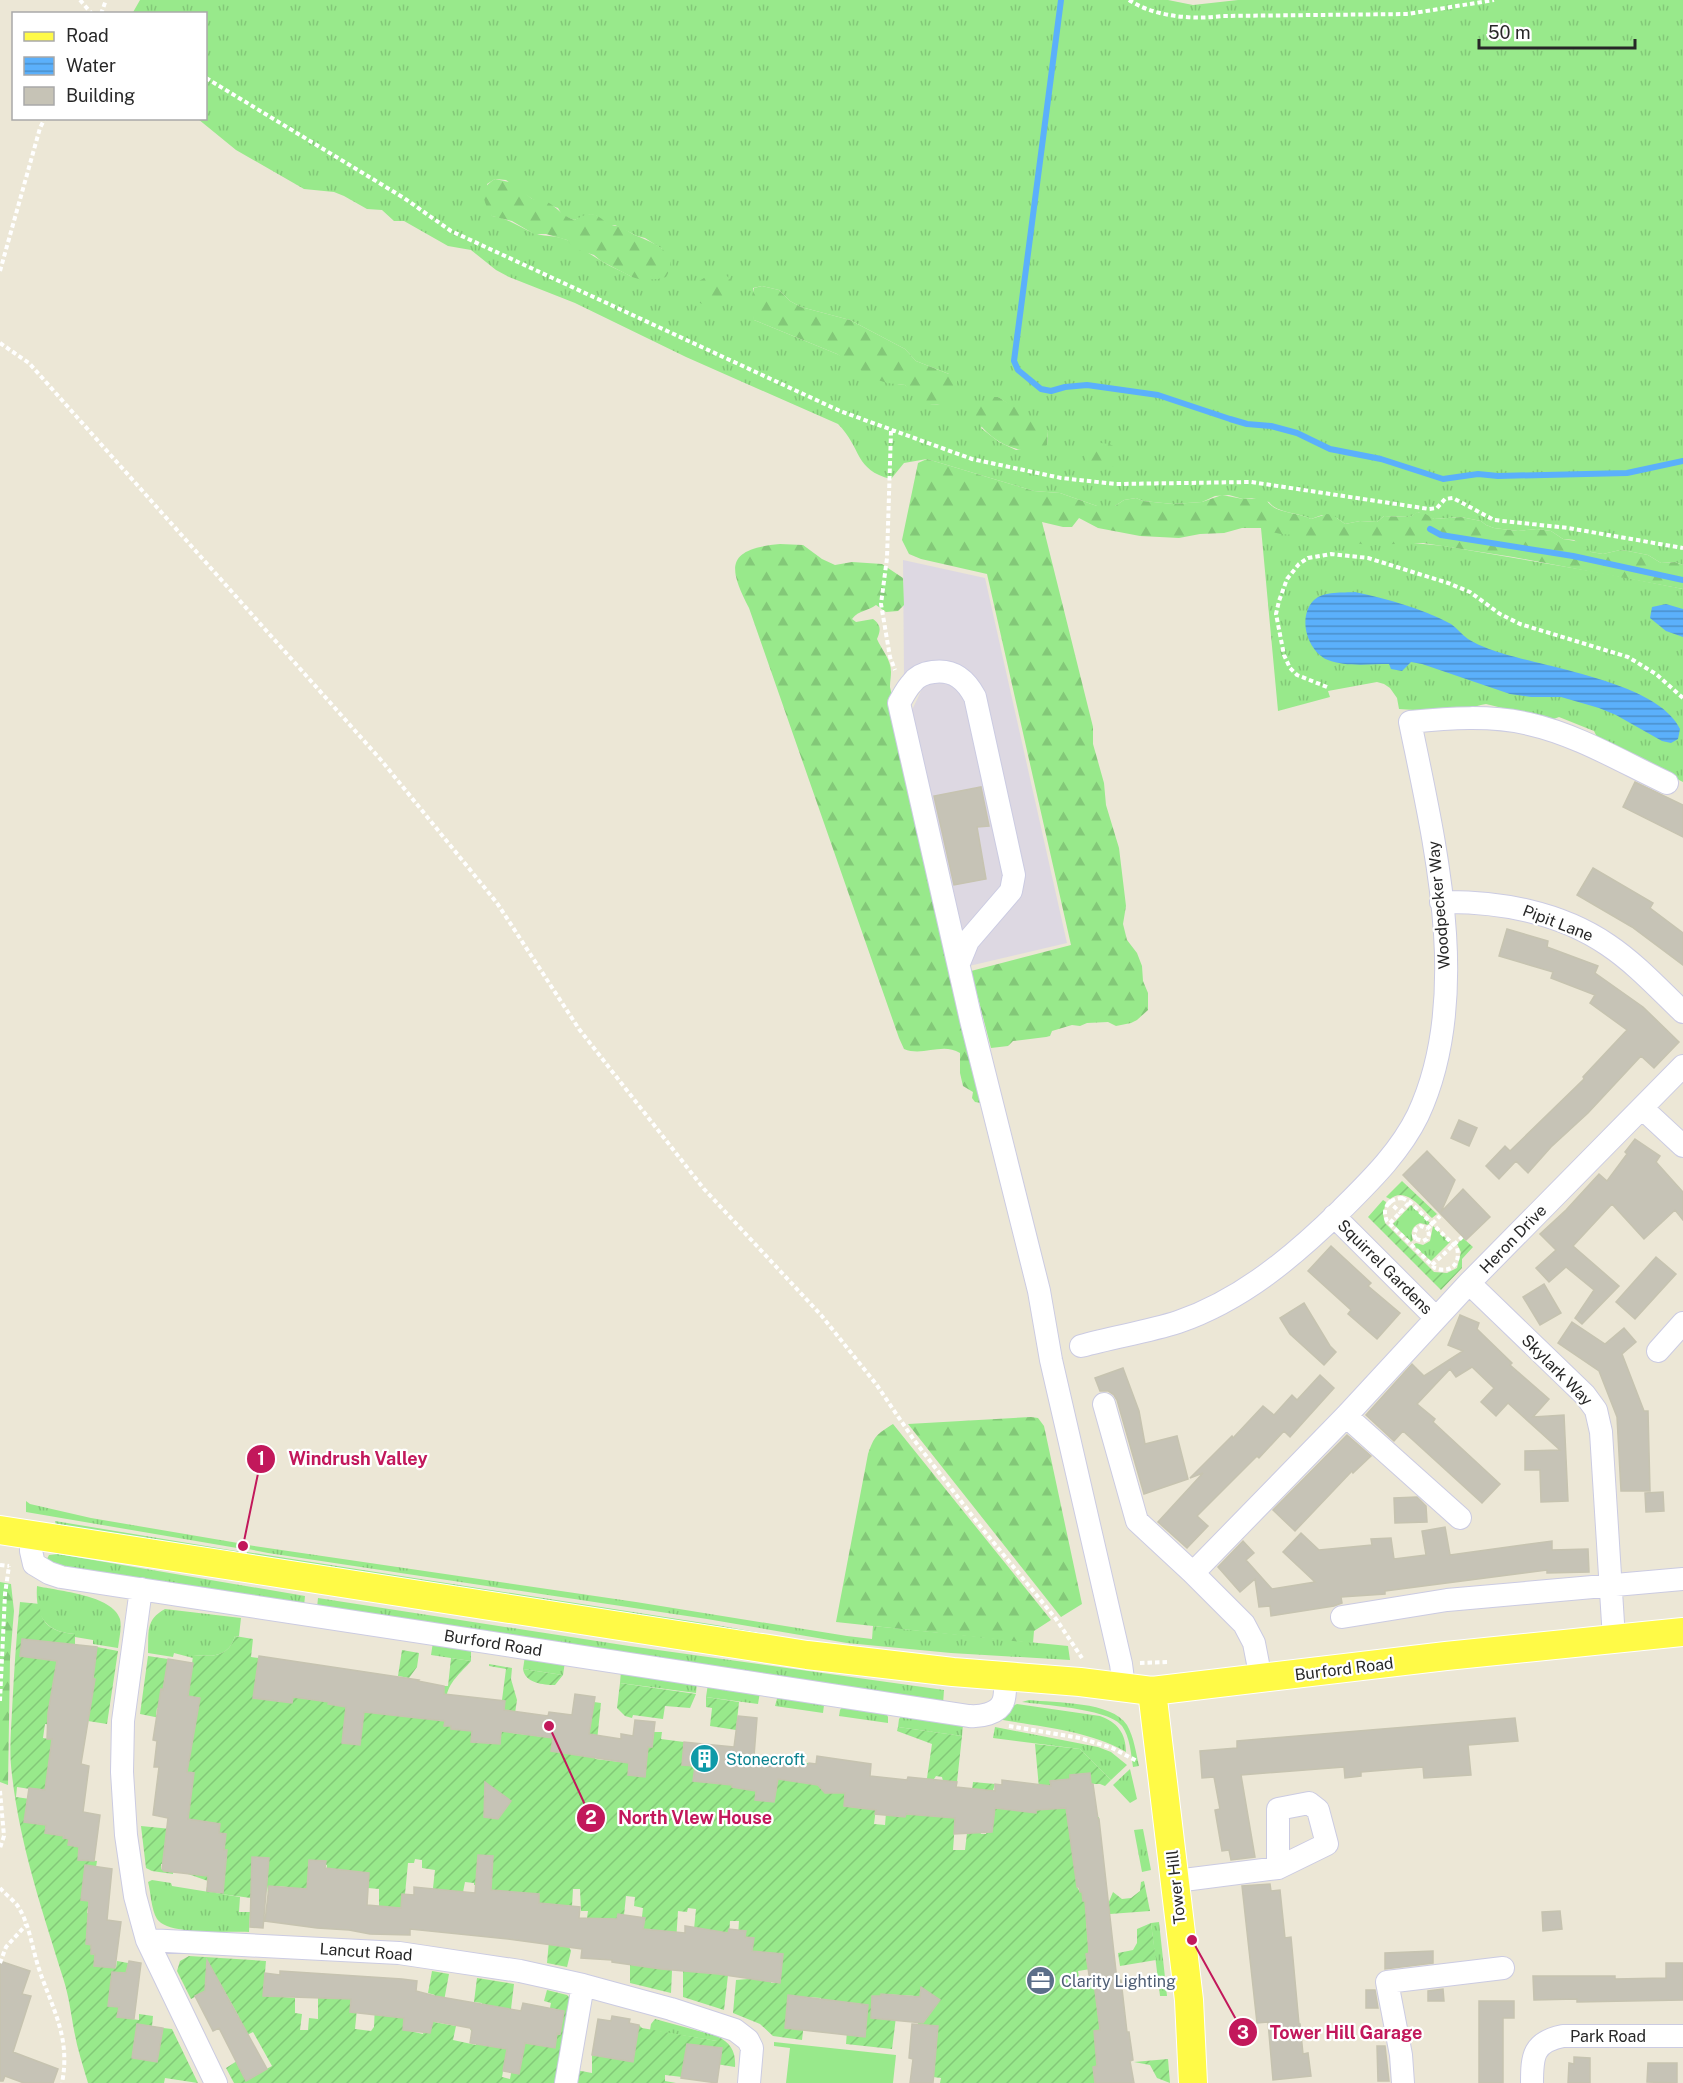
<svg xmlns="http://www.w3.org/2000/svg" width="1683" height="2083" font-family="'Public Sans',sans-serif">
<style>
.industrial{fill:#ddd8e2}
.grass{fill:url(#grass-tufts);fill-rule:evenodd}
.forest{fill:url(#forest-firs)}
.park{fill:#98e98b}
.garden{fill:url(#garden-furrows)}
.water{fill:url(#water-rules)}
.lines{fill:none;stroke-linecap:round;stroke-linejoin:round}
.stream{stroke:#5bb0fb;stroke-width:6}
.building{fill:#c6c3b6;stroke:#c6c3b0;stroke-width:1.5}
.minor-casing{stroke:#cbcbe2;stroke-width:24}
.major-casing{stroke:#fff;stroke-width:30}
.path{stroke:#fff;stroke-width:4;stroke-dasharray:4.5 3;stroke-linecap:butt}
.minor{stroke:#fff;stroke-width:22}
.major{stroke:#fffa47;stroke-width:28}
.labels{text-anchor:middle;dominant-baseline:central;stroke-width:4.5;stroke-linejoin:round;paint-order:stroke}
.street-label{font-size:16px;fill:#272727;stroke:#fff}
.culture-label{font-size:16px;fill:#0d838f;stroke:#fff;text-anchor:start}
.service-label{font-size:16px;fill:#4e5e75;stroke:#fff;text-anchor:start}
.leader{fill:none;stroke:#c2185b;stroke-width:2}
.callout-dot{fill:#c2185b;stroke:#fff;stroke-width:2}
.mark-label{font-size:18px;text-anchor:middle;font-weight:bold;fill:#fff}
.callout-label{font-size:18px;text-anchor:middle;font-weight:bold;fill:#c2185b;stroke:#fff;stroke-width:4.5;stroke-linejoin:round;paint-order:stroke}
</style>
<defs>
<pattern id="grass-tufts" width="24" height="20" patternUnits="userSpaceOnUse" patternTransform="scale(1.5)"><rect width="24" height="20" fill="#98e98b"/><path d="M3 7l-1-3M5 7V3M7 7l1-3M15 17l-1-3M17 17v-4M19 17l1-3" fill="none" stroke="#83c878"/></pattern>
<pattern id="forest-firs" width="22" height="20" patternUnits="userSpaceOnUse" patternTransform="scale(1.5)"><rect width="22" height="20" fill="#98e98b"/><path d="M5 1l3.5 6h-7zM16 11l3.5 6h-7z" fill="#83c878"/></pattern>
<pattern id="garden-furrows" width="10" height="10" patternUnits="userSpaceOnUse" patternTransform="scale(1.5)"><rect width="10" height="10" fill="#98e98b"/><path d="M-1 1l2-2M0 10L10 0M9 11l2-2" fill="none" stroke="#83c878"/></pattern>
<pattern id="water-rules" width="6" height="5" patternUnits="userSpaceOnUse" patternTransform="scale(1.5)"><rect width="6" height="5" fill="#5bb0fb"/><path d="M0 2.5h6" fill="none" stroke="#4b8fcb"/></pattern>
</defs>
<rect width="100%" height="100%" fill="#ece7d6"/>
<path class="industrial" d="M903 560 985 578 1067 943 969 966 911 712 922 689 904 676Z"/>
<path class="grass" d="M140 0H1168L1193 5 1238 0H1683V565L1675 562 1661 563 1648 555 1628 551 1620 550 1603 554 1591 552 1574 540 1563 539 1551 531 1537 529 1518 531 1494 528 1486 525 1481 521 1461 517 1434 519 1418 512 1410 517 1384 516 1377 522 1360 521 1345 524 1337 518 1322 515 1311 519C1298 512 1278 514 1269 502L1252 498 1243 499 1229 495 1215 496 1202 502 1173 504 1143 501 1136 498 1124 500 1115 506H1097L1060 493 1034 491 927 459 904 463 891 479C854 470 862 448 838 424L686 357 575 303 509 277 496 270 471 250 448 246 404 221H394L382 210 367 209 344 196 334 192 304 189 236 150 198 119 206 118V14H132ZM495 179 506 180 532 199 558 208 562 215 574 220 591 214 597 216 608 225H615L637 236 645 238 662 249 632 277C623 271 612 268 603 262 591 255 580 247 567 240 556 235 542 237 531 232 517 226 508 218 492 216L487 184ZM762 286 779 290 790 301 801 307 850 320 905 349 916 361 949 374 940 404C922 407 917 396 905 385L897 384 837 354 754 320 753 288ZM998 397 1048 431 1047 445 1016 450 999 442 981 428Z
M1261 528 1444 546 1602 573 1683 589V782L1598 739 1594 731 1559 717 1551 720 1486 704C1475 705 1466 712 1453 712 1435 713 1417 710 1399 709L1397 698 1390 688 1384 684 1377 682 1328 691 1330 697 1278 711Z
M1411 1205 1430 1223 1428 1225 1420 1223C1412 1226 1410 1233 1413 1240L1411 1242 1393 1224Z
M1433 1226 1450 1242 1431 1261 1413 1245 1416 1243 1423 1245 1430 1241Z
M26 1501 30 1504 91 1518 238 1543 237 1548 26 1512Z
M55 1521 242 1552 241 1556 56 1526Z
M248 1545 636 1602 847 1636 872 1639 873 1626 1068 1646 1070 1660 951 1653 847 1643 707 1619 268 1553 248 1549Z
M247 1552 716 1625 778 1636 790 1640 247 1557Z
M58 1554 305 1596 304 1606 55 1566 47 1559 49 1555Z
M37 1586C58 1591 113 1595 120 1619 122 1628 119 1639 118 1648L93 1644V1640L75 1637V1634C45 1632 35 1616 37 1586Z
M318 1598 629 1646 944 1690 943 1704 317 1608Z
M165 1609 241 1618 239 1636H235C229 1657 212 1657 193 1655V1658L174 1653 173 1657 148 1653C149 1632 145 1620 165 1609Z
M433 1642 471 1648V1661L431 1655Z
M525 1656 565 1662 563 1675 523 1669Z
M621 1671 697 1682 696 1693 620 1683Z
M708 1684 760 1692 758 1704 706 1697Z
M778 1695 824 1705 823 1713 775 1706Z
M1029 1700C1055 1703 1112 1701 1127 1725 1134 1737 1136 1753 1139 1766L1133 1767C1131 1754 1130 1737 1122 1726 1110 1709 1044 1705 1022 1702Z
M1017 1704 1100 1716C1117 1722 1126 1733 1126 1752 1088 1730 1039 1727 997 1719L1010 1707Z
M843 1706 885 1711 888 1717V1723L839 1716 840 1710Z
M903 1714 963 1724 962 1736 898 1727 899 1719Z
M995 1727 1098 1747 1111 1752 1127 1765 1111 1780 1080 1749 993 1738Z
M1130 1769 1137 1799 1130 1803 1113 1785Z
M1143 1829 1151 1870 1142 1872 1134 1830Z
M152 1880 171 1883 172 1886 240 1897 239 1912H250L249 1932C229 1931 169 1936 157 1919 151 1909 151 1893 148 1882Z
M1159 1922 1167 1996H1160L1151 1923Z
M655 2019 717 2036V2041L650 2030 651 2024Z"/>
<path class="forest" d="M495 179 514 183 532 199C555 199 555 213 574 220 579 218 585 214 591 214 598 214 602 220 607 223 611 226 616 225 621 227 626 229 631 234 637 236 654 243 681 253 666 277L658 279 642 280 632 277 601 261 594 255 575 249 567 240 546 234H534L512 221 492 216C483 201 478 189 495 179Z
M720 271C735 279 734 290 728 304 714 307 705 307 692 299L696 283 712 273Z
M762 286 779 290 790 301 801 307 850 320 905 349 916 361 949 374 957 380V399L952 404 924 405 916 400 905 385 887 383 872 378 837 354 754 320 750 304 754 288Z
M991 397H998L1043 424 1048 431 1047 445 1042 450C1016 455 988 440 975 417 977 407 981 401 991 397Z
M1095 443C1114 443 1121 446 1117 465L1104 470 1086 464 1084 448 1088 444Z
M927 459 1034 491 1060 493 1097 506H1115L1124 500 1136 498 1143 501 1173 504 1202 502 1222 495 1243 499 1265 498C1267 501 1269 504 1272 506 1280 513 1300 513 1311 519L1327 514 1333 515 1345 524 1360 521 1377 522 1384 516 1410 517 1417 512 1424 513 1434 519 1461 517 1481 521 1486 525 1494 528 1518 531 1537 529 1551 531 1563 539 1581 542 1591 552 1603 554 1620 550 1628 551 1648 555 1661 563 1675 562 1683 565V589L1513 557 1423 543 1367 545 1319 537 1281 534 1266 531 1261 528H1242L1224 533 1200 534 1179 538 1140 536 1098 528 1079 518 1072 527H1063L1042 522 1093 727V744L1104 783 1106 805 1119 848 1126 906 1123 924 1127 940 1137 953 1142 966 1143 981 1148 993V1010L1137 1020 1131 1023 1116 1026 1108 1022 1087 1023 1080 1026 1072 1025 1052 1031 1050 1036 1046 1037 1013 1041 1008 1046 991 1048 971 971 1071 945 987 574 921 559 909 554 902 540 917 468 918 463Z
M780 544 803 545 822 559 835 565 852 562 882 564 903 578 904 605 898 611 886 612 876 605C868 611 859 610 852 619L856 622 873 619C881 625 881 630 877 639 881 649 891 659 891 672 891 677 890 681 890 687L981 1103 975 1102 972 1098 973 1092 963 1086 960 1073V1053C942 1042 923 1057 904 1049L899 1038 749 608C727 566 727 549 780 544Z
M1031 1417 1038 1418 1044 1426 1082 1604 1061 1617 908 1424Z
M893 1424 1051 1620 1034 1631 1033 1643 836 1622 868 1454C874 1436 877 1434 893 1424Z
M0 1582 11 1584 14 1611 10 1659 8 1785 0 1782Z"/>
<path class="park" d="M774 2042 896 2055 893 2083H786L790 2048 774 2046Z"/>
<path class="garden" d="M1402 1181 1437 1214 1432 1218C1421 1208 1406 1186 1390 1199L1386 1197Z
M1383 1200 1386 1202 1383 1214 1385 1223 1434 1272 1447 1273 1457 1268 1461 1252 1457 1244 1463 1238 1473 1247 1462 1259V1268L1441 1290 1368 1217Z
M20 1602 40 1604C39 1626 57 1633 75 1634V1644L72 1645 61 1726 45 1724 43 1738 78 1743 47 1794 43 1791 17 1787 16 1797 37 1800 65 1828 63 1838 69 1839 68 1845 91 1849 78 1859 97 1861 96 1867 85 1866 81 1900 105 1904V1909L88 1907 87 1913 107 1916 87 1937 86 1944 91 1945V1954L112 1956 95 1966 116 1968 117 1961 128 1963 127 1973 113 1972 108 2005 131 2008 118 2017 139 2020V2014L153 2016 152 2026 137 2024 132 2057 157 2062 158 2055 155 2054 158 2035H162L163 2028 172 2029 198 2083 165 2078 164 2083H88C83 2066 77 2048 74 2030 71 2014 69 1997 64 1981 43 1913 20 1846 12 1775 9 1753 11 1732 12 1711 14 1674 16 1638 20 1602Z
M235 1636 253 1639 251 1657 259 1658 254 1698 292 1703 294 1687 314 1700 319 1665 322 1666 317 1700 329 1702V1704L441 1720 444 1686H448L451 1658 471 1661C461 1673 448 1682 446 1699L454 1700 451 1728 472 1731 471 1742 500 1744 505 1701 502 1700 506 1669 489 1666V1664L512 1668 511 1679 517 1700 512 1733 553 1738 551 1750 594 1702 601 1703 595 1759 629 1763 628 1775 645 1776 648 1747H652L654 1732H662L661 1739 684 1742 682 1765 695 1766 694 1781 711 1783 712 1773 756 1791 755 1800 774 1802 781 1761 809 1763 806 1783 822 1786 825 1793 846 1788 844 1806 865 1809 877 1800 874 1824 885 1825 887 1801 906 1813 925 1779 927 1778 932 1744 897 1731 898 1727 962 1736 957 1782 943 1781 942 1777 936 1776 934 1779H930L956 1810 953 1850H965L973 1782 995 1784 980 1831 981 1834H986L995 1808 1039 1788 1035 1744 1080 1749 1111 1780 1105 1786 1100 1784H1091L1089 1773 1070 1775V1779L1050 1781 1053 1809 1071 1808 1072 1819 1099 1817V1819L1069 1824 1077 1887 1080 1892H1082L1083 1901 1108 1904 1113 1892 1122 1899 1131 1898 1140 1891 1141 1882 1144 1881 1150 1911 1110 1914V1918L1086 1921 1089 1953 1086 1954 1087 1963 1097 1968 1078 1971 1079 1978 1089 1977 1090 1982 1094 1983 1098 2016 1121 2014 1106 2029 1094 2031 1097 2061H1130L1131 2067 1113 2069 1111 2064 1093 2067 1095 2083H940L941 2078 933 2077 915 2059 935 2061 938 2027 918 2024 919 2015 916 1996 881 1994 879 2019 896 2017 892 2049 846 2044 847 2031 858 2032V2036L865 2037 821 2005V1998L807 1997 802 2040 773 2036 760 2024 733 2013 736 1980 748 1979 749 1976 772 1978 771 1983H780L782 1954 743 1950 738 1936 739 1921H730L728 1948 694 1929 696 1909 688 1908 687 1912 678 1911 676 1942 654 1930 645 1929 644 1939 641 1925 643 1908 634 1906 635 1897 626 1896 624 1915H618L616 1927 594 1918H587L588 1911H581L580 1889H573L572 1906 565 1905 532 1915 527 1893 519 1892 517 1912 484 1885H474V1883L465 1882 463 1892 427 1902 433 1888 435 1870 422 1868V1860L415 1859 414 1863H408L405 1894 412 1909 379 1906V1889L368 1888 369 1873 358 1872 324 1900 327 1865 317 1864 307 1884 308 1897 287 1887 276 1886 275 1893H268L267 1885 251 1898 206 1892 208 1881 188 1874C190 1855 207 1841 209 1822L180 1819 163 1768 199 1703 200 1698 187 1696 189 1684H190L193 1655C212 1657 229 1657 235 1636Z
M97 1647 118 1651 107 1724 88 1721 92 1697 88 1696 95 1679 91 1678 94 1669Z
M402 1650 419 1653 417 1667 409 1678 398 1676Z
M148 1656 168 1659 165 1690H161L162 1709 157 1708 156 1715 160 1716V1718L140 1714Z
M523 1669 563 1675 555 1685C543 1685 525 1683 523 1669Z
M620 1683 696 1694 690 1708 665 1706 663 1719 633 1715 632 1718 625 1716 617 1708Z
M706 1697 739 1702 736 1730 710 1726 712 1708 706 1707Z
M141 1826 171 1829 166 1864H161V1869L173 1872V1874L152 1871 146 1868Z
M1151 1923 1156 1960 1120 1966 1118 1953 1133 1950 1137 1943V1929Z
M549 1941 569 1947 571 1951 567 1967 547 1963Z
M189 1956 266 1961 263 1995 295 1998V2013L302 2014 300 2030H308L309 2018 318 2019V1997L358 1999 355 2029 371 2031 374 2027 375 2005 416 2004 410 2031 423 2034 425 2023 423 2020 456 2026 453 2040 476 2045 478 2034 472 2032 470 2029 505 2035 507 2049 502 2077 510 2079 520 2026 560 2033 564 2011 550 2008 551 2003 544 2001 547 1990 567 1995 570 1998 557 2083H234L226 2068 240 2059 246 2080 272 2066 253 2032 235 2041 239 2017 220 1983 191 1999 177 1971 180 1961Z
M630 1964 672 1970 671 1993 630 1983Z
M432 1971 449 1974 444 2001 434 1999 435 1995 428 1993Z
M683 1971H719V1974L728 1975 724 2010 683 1997Z
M477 1978 514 1984 511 2009 482 2008V2003L474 2002Z
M639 2025 642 2028 717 2041V2036C731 2043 736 2052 735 2067L716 2064 717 2055H721L722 2048 696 2045 694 2062 684 2061 682 2071 691 2078 665 2075V2081L676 2083H574L576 2070 592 2073V2055L598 2056 635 2048Z
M1168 2059 1170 2083 1157 2078 1150 2065 1134 2062Z"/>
<path class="water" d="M1355 592C1388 599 1421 608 1451 624 1457 628 1462 635 1468 639 1474 643 1482 646 1489 649 1537 667 1657 680 1680 729L1678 739 1671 743 1662 741 1616 715 1599 708 1561 697H1531L1510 694 1422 664 1411 662 1402 671 1391 669 1389 664C1370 664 1345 667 1328 660 1307 651 1297 617 1314 600 1324 591 1343 593 1355 592Z
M1666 604 1683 609V637L1666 631 1650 618 1652 607Z"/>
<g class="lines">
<path class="stream" d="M1061 0 1014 361 1018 370 1041 389 1051 391 1065 387 1087 385 1158 395 1230 419 1247 424 1271 426 1297 433 1330 449 1381 459 1443 479 1478 474 1498 476 1627 473 1683 461
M1430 529 1441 535 1573 556 1683 580"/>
</g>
<path class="building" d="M1635 782 1683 805V837L1623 807Z
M981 787 989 826 977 827 986 879 954 885 934 796Z
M1593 868 1653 903 1650 908 1683 933V965L1632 927 1577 895Z
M1507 929 1548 941 1547 947 1598 966 1595 973 1643 1007 1679 1042 1654 1068 1641 1056 1588 1113 1551 1147 1528 1173 1516 1161 1499 1179 1486 1166 1505 1146 1510 1151 1584 1079 1583 1077 1627 1030 1590 1003 1595 995 1551 978 1553 972 1499 956Z
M1459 1120 1477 1128 1469 1146 1451 1138Z
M1635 1139 1660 1156 1656 1162 1683 1192V1220L1675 1210 1644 1239 1612 1204 1573 1246 1619 1286 1582 1324 1575 1318 1594 1290 1566 1267 1549 1282 1536 1268 1556 1250 1540 1234 1566 1210 1599 1174 1607 1181 1627 1154 1625 1152Z
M1427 1151 1455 1180 1441 1212 1463 1189 1490 1217 1466 1240 1403 1175Z
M1331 1246 1371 1283 1368 1286 1400 1313 1377 1339 1348 1314 1351 1310 1308 1271Z
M1656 1257 1676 1274 1635 1319 1616 1302Z
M1544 1284 1561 1313 1540 1325 1523 1297Z
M1304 1303 1330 1346 1336 1352 1324 1365 1290 1334 1280 1318Z
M1460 1315 1479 1323 1477 1329 1512 1363 1510 1365 1549 1399 1533 1417 1564 1415 1568 1501 1541 1502 1540 1470H1525V1451L1560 1450 1508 1403 1496 1416 1481 1402 1494 1388 1472 1367 1456 1377 1450 1369 1417 1404 1435 1419 1433 1422 1500 1484 1482 1503 1403 1431 1394 1441 1366 1415 1412 1364 1424 1376 1463 1351 1448 1345Z
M1572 1322 1605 1344 1624 1328 1636 1342 1622 1354 1644 1411H1648L1650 1491H1621L1617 1417 1599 1371 1558 1343Z
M1123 1368 1139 1411 1145 1444 1177 1436 1188 1479 1144 1494 1117 1400 1114 1395 1108 1391H1100L1095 1378Z
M1320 1375 1334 1388 1290 1437 1284 1431 1259 1458 1257 1456 1197 1516 1208 1526 1187 1548 1158 1522 1203 1473 1190 1478 1232 1436 1233 1438 1263 1406 1274 1415 1292 1395 1297 1400Z
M1347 1435 1371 1456 1353 1473 1352 1471 1295 1531 1273 1510Z
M1663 1492 1664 1511 1646 1512 1645 1493Z
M1417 1497 1426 1506 1427 1522 1395 1523 1394 1498Z
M1445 1527 1450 1555 1552 1541V1550L1588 1549 1589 1572 1547 1573V1570L1385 1591V1594L1341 1597 1342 1603 1334 1606 1271 1616 1270 1606 1259 1607 1255 1579 1240 1592 1218 1567 1243 1541 1254 1553 1246 1560 1272 1589 1315 1582 1283 1552 1301 1533 1319 1550 1372 1545 1371 1539 1391 1538 1394 1559 1426 1555 1422 1531Z
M22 1639 97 1647 93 1679H95L81 1764 89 1766 83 1812 100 1815 94 1861 78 1860 79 1847 68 1845 69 1839 63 1838 64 1836 45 1833 46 1825 24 1822 29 1788 45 1790 52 1739H47L48 1713 57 1661 20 1656Z
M259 1656 419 1680 418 1681 444 1686V1694L505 1701 504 1710 548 1716 549 1712 572 1715 575 1694 595 1697 589 1734 621 1739V1734L633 1736 635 1720 655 1722 652 1747H648L645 1777 628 1775 629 1763 551 1751 553 1738 501 1731 500 1744 471 1742 472 1731 451 1729V1726H444L445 1721 364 1712 360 1745 342 1743 346 1707 328 1704 329 1702 293 1697 292 1703 253 1698Z
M168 1659 193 1663 188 1696 200 1698 187 1772 194 1773 188 1819 220 1824 219 1833 226 1834 224 1850H227L223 1893 207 1891 208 1876 164 1871 162 1869 168 1818 153 1815 159 1767H154L157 1741 153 1740 161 1689 163 1690Z
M738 1716 757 1718 754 1756 808 1765 809 1763 816 1764 817 1756 871 1764 870 1776 907 1780 908 1777 957 1782 956 1787 995 1791V1784L1002 1785V1780L1051 1786 1050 1781 1070 1779V1775L1090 1773 1091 1784H1093L1098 1819H1099L1117 1980H1121L1127 2032H1129L1133 2060 1130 2061 1134 2083H1095L1093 2067 1097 2066 1094 2031 1100 2030 1094 1983 1090 1982 1086 1954 1089 1953 1085 1901H1083L1082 1892H1080L1079 1887H1077L1066 1808 1036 1810V1813L995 1808 992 1832 954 1834 955 1818 906 1814 905 1817 875 1814 876 1810 844 1806 845 1793H825L818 1785 778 1779 774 1802 755 1800 756 1791 732 1787V1785L693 1781 695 1766 682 1765 684 1742 734 1747Z
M1515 1718 1518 1741 1468 1745 1471 1775 1424 1778 1423 1767 1361 1772V1776L1345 1778 1344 1767 1241 1775 1255 1857 1231 1860 1229 1850 1222 1851 1215 1810 1220 1809 1214 1777 1202 1778 1200 1751 1237 1748V1741Z
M485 1782 511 1801 498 1819 484 1817Z
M478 1855 493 1856 491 1890 539 1894V1903L580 1907 579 1918 617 1919 618 1914 645 1918 643 1929 685 1933V1926L728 1933 729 1929 746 1931 745 1937 754 1938 752 1951 783 1954 780 1983 718 1974 661 1969 612 1962V1960L581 1958 582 1949 508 1939 410 1929V1935L370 1934 349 1930 317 1928 265 1921 269 1886 307 1889 309 1860 326 1861 325 1868 369 1873 367 1905 401 1908 402 1894 414 1895V1887L475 1893Z
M252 1857 269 1858 263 1928 250 1927Z
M85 1865 112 1869 107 1920 121 1922 115 1968 94 1966 95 1954H91V1945L86 1944 89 1901 81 1900Z
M1270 1884 1271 1891 1280 1890 1285 1938 1291 1937 1299 2024H1300L1303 2054 1308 2053 1311 2076 1273 2080 1268 2022 1257 2023 1242 1886Z
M1560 1911 1562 1929 1543 1931 1542 1912Z
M1433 1951V1963L1385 1969V1953Z
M207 1960 267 2069 246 2081 219 2028 213 2031 195 1996 205 1991Z
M0 1961 30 1971 22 1994 31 1996 13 2052 58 2069 53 2083H24L5 2076 3 2081H0Z
M129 1961 141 1963 134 2019 117 2017 119 2007 108 2006 112 1972 126 1973Z
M1666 1963H1683V2000L1577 2002V1999L1534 2000 1533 1976H1615V1979L1666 1978Z
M280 1971 402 1979 417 1981 416 1991 435 1996 521 2011 523 2003 564 2011 560 2034 557 2033 555 2048 525 2043 519 2074 503 2071 507 2049 470 2043 472 2030 470 2028 433 2021 430 2033 403 2030 404 2018 350 2012 351 1999 263 1996 265 1973 280 1975Z
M921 1987 940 2000 923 2023 871 2018 872 1996H881V1994L920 1997Z
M1443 1989 1444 2001H1428V1991Z
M1366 1990H1375L1378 2008H1366Z
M788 1995 868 2005 865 2037 785 2028Z
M1479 2001H1514V2018H1503V2083H1479Z
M612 2016 630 2019 629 2023 639 2025 633 2062 592 2055 598 2019 611 2021Z
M137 2024 163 2028 157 2062 132 2058Z
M912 2024 938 2026 933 2083H910L913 2059 909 2058Z
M687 2044 722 2048 717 2083 681 2078Z
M1377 2046H1385L1389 2081H1378Z
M1574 2057 1590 2058V2083H1568L1569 2063 1574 2064Z
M1648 2063H1677V2083L1647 2082Z"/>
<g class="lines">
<defs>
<path id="minor" d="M1441 902C1498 901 1560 912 1608 945 1635 963 1659 989 1683 1012
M959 963 968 941 1011 891 1014 875 975 697C966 680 954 669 933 672 925 673 917 676 912 683 907 688 903 696 899 703L971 1020 1039 1291 1051 1360 1121 1664 1124 1687
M1642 1108 1683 1146
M1334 1216 1436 1318
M1469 1283 1585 1395 1596 1410 1601 1432 1614 1639
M1081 1346C1113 1337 1147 1332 1178 1322 1242 1300 1294 1256 1341 1210 1370 1181 1400 1152 1418 1115 1473 997 1435 844 1410 722 1449 718 1491 715 1529 724 1578 735 1622 762 1667 783
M1658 1351 1683 1323
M1104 1404 1137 1521 1193 1573
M1346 1416 1460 1518
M31 1536V1551L34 1564 49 1573 61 1577 969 1716C980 1717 998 1714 1003 1702 1006 1695 1005 1684 1005 1677
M141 1589 123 1721 122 1772 126 1835 135 1896 147 1940 216 2083
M1342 1617 1447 1600 1683 1579
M1261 1679 1254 1643 1244 1624 1193 1573 1346 1416 1469 1283 1683 1066
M1176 1881 1278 1868 1327 1844 1318 1810 1309 1803 1278 1809V1868
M147 1940 399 1953 520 1971 583 1985 671 2009 735 2030 748 2040 752 2048 749 2083
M566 2083 583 1985
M1403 2083 1401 2055 1387 1982 1503 1968
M1532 2083C1532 2056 1533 2042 1563 2036H1683"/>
<path id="major" d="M0 1530 807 1655 953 1672 1080 1682 1152 1691 1446 1656 1683 1632
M1152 1691 1189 2000 1193 2083"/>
</defs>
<use href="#minor" class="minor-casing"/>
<use href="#major" class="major-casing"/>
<path class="path" d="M80 0 92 14
M1129 0C1155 17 1193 20 1223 16L1408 14 1494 0
M101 14 106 0
M206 78 404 198 451 231 840 411 972 459 1061 478 1116 484 1251 482 1429 509 1437 508 1445 499 1453 498 1494 520 1568 528 1683 548
M0 271 40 128 45 118
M0 343 29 363 381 760 497 903 579 1029 704 1189 821 1315 876 1384 914 1440 980 1526 1056 1619 1082 1658
M891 431 887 558 881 604 890 657 895 670
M1327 687 1297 675 1290 668 1284 655 1276 614 1279 601 1287 579 1299 564 1308 558 1331 554 1368 558 1448 583 1470 592 1500 614 1520 624 1628 657 1656 674 1683 698
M1402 1198 1410 1202 1457 1248C1461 1264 1450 1274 1435 1268L1387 1221C1381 1208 1389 1199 1402 1198Z
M1388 1201 1401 1213
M1390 1223 1410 1202
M1427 1229 1440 1216
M1416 1239 1414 1235 1416 1229 1421 1226 1427 1229
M1416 1239 1423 1241 1427 1239 1429 1234 1427 1229
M1432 1265 1462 1237
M0 1565 9 1566
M1140 1663 1169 1662
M0 1701 5 1594 9 1566
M1009 1726 1080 1738 1112 1748 1137 1761
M0 1791 4 1836 0 1848
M0 1888C5 1894 12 1899 17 1905 29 1922 32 1947 38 1966 52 2009 71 2036 62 2083
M0 1963 6 1947 26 1925"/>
<use href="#minor" class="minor"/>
<use href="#major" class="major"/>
</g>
<defs>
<symbol id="building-disc" viewBox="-11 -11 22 22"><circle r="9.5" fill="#0f9aa8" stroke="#fff"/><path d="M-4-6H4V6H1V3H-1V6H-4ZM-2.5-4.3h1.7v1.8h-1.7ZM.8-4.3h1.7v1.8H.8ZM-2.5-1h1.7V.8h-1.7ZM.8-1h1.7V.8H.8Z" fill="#fff"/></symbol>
<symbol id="office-disc" viewBox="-11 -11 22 22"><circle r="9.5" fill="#5c6f8a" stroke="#fff"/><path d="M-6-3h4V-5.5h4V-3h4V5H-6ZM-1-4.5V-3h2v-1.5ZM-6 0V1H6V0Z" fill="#fff"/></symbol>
</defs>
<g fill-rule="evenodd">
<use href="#building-disc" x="688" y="1742" width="33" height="33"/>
<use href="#office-disc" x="1024" y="1964" width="33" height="33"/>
</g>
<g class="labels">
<g class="street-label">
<text transform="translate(1439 905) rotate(-95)">Woodpecker Way</text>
<text transform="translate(1558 923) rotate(21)">Pipit Lane</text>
<text transform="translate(1513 1239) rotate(-46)">Heron Drive</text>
<text transform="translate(1385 1267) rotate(45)">Squirrel Gardens</text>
<text transform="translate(1557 1370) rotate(45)">Skylark Way</text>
<text transform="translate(493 1643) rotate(9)">Burford Road</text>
<text transform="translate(1344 1669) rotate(-7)">Burford Road</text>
<text transform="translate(1176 1887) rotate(-96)">Tower Hill</text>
<text transform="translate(366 1952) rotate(4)">Lancut Road</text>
<text x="1608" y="2036">Park Road</text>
</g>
<g class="culture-label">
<text x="726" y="1759">Stonecroft</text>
</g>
<g class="service-label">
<text x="1061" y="1981">Clarity Lighting</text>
</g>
</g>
<path class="leader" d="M243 1546L261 1459M549 1726L591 1818M1192 1940L1243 2032"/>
<g class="callout-dot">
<circle cx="243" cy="1546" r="6"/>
<circle cx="549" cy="1726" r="6"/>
<circle cx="1192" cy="1940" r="6"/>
<circle cx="261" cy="1459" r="15"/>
<circle cx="591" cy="1818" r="15"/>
<circle cx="1243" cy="2032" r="15"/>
</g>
<g class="mark-label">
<text x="261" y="1465">1</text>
<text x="591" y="1824">2</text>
<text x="1243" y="2039">3</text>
</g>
<g class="callout-label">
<text x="358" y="1465">Windrush Valley</text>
<text x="695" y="1824">North Vlew House</text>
<text x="1346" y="2039">Tower Hill Garage</text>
</g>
<rect x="12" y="12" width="195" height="108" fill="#ffffff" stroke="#a9a9a9" stroke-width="1.5"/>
<rect x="24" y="32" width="30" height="9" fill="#fffa47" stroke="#a9a9a9" stroke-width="1.5"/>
<text x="66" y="42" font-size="18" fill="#272727">Road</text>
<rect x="24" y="57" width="30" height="18" fill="url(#water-rules)" stroke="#a9a9a9" stroke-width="1.5"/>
<text x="66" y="72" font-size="18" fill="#272727">Water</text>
<rect x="24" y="87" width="30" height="18" fill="#c6c3b6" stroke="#a9a9a9" stroke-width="1.5"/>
<text x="66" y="102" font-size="18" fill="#272727">Building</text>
<path d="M1479 39v9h156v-9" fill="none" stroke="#272727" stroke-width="3"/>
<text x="1488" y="39" font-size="18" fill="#272727" stroke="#ffffff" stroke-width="4.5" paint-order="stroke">50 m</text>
</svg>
